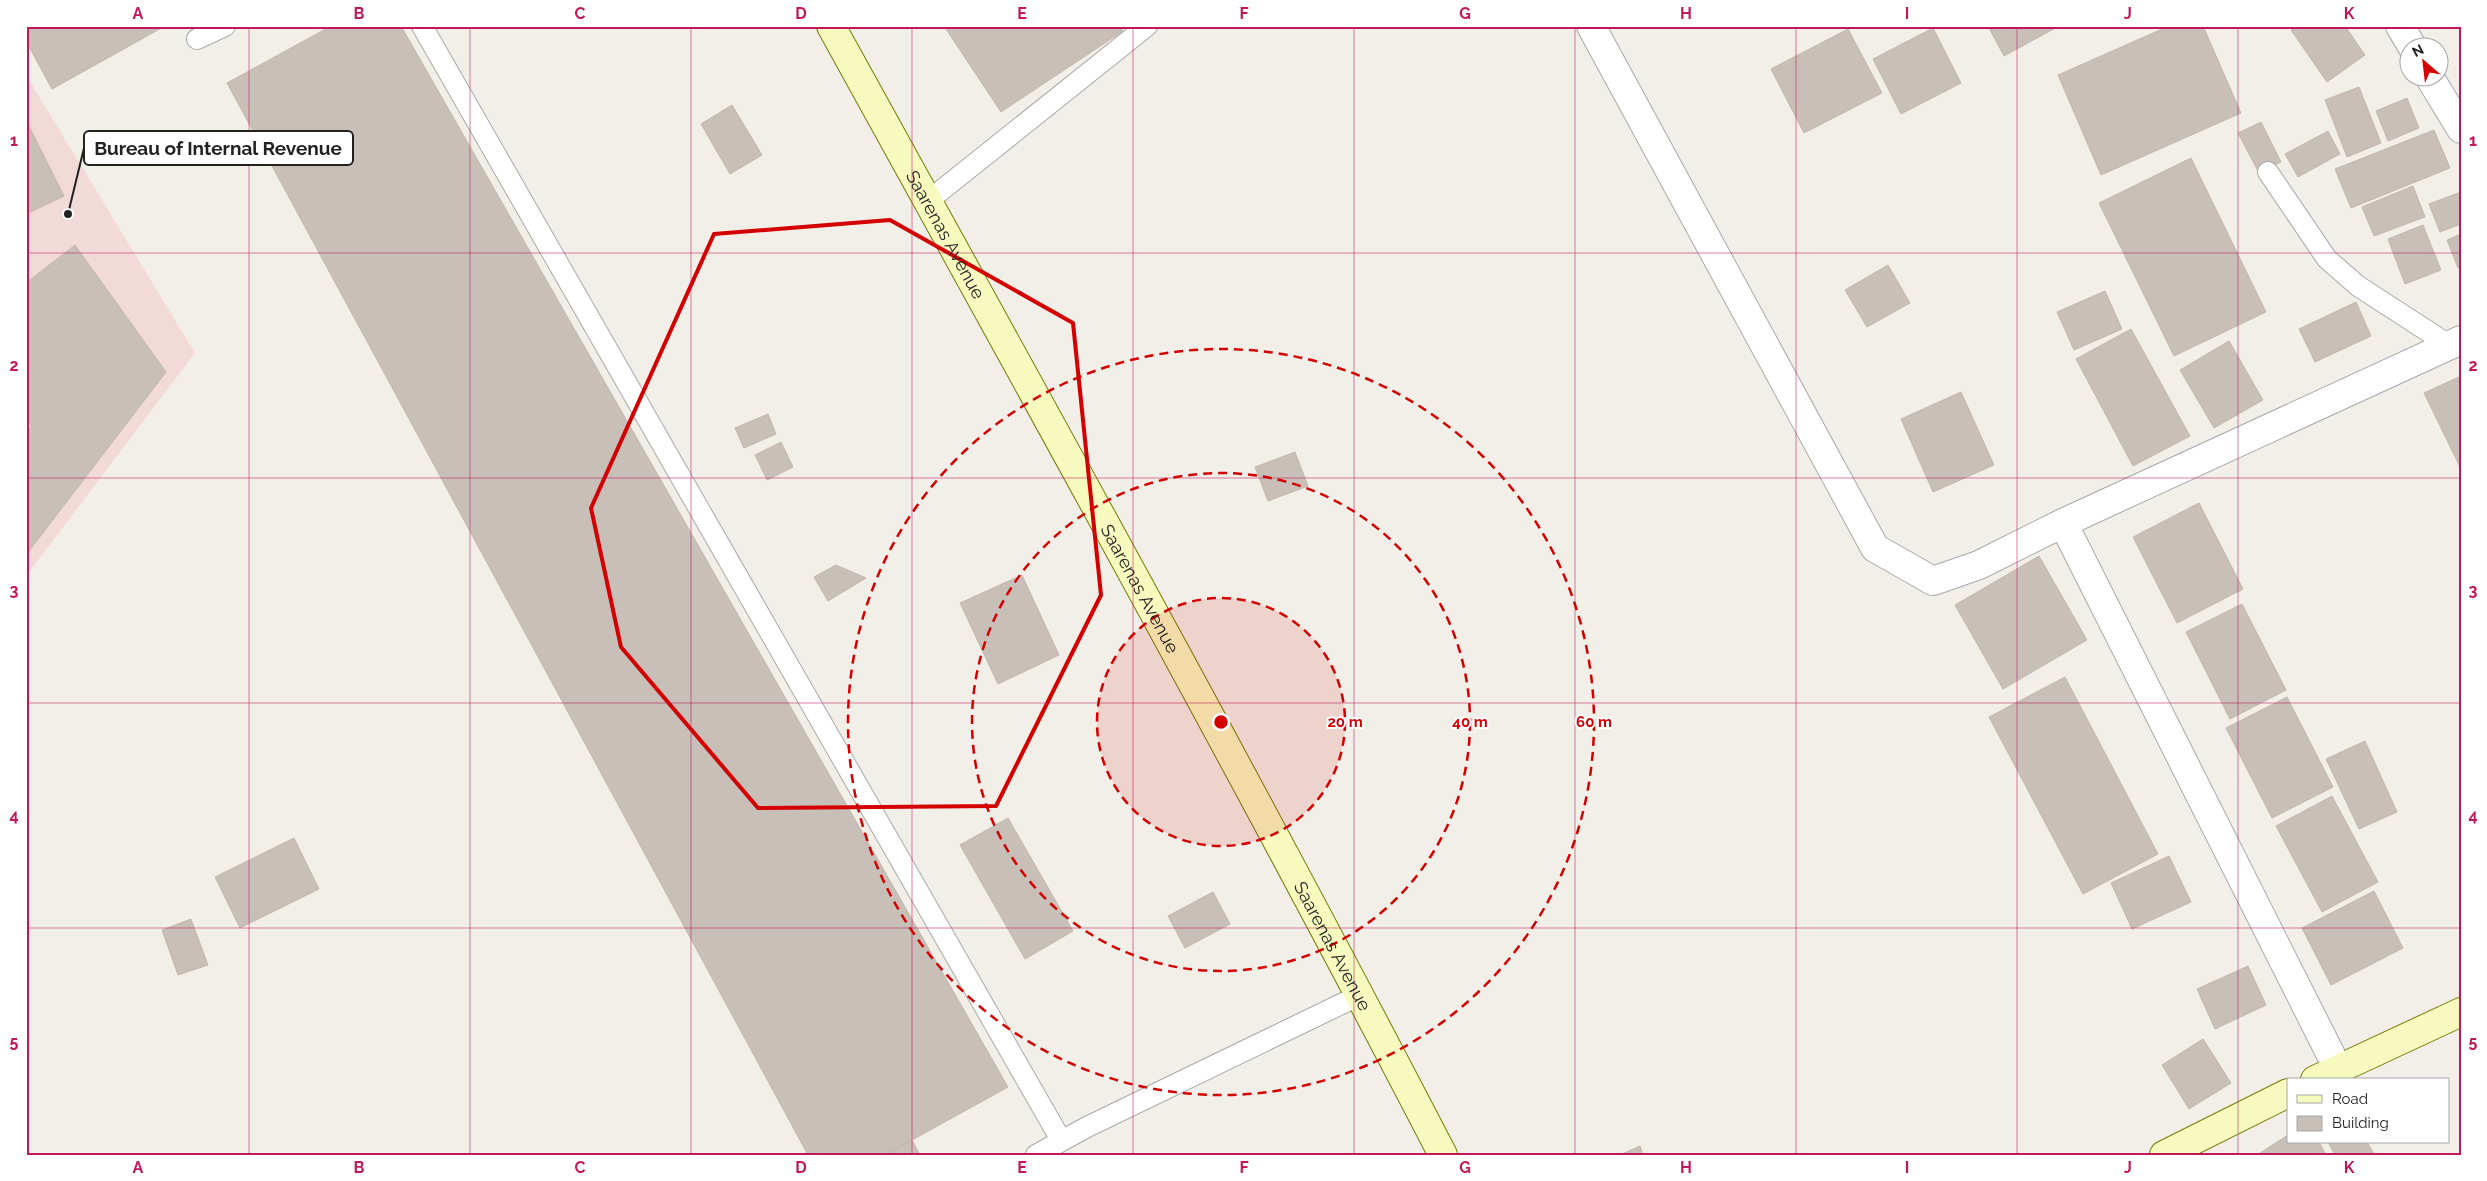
<svg xmlns="http://www.w3.org/2000/svg" width="2487" height="1181" font-family="Raleway,sans-serif">
<style>
.commercial{fill:#f2dad9}
.building{fill:#c7bfb8;stroke:#c4b6ab}
.lines{fill:none;stroke-linecap:round;stroke-linejoin:round}
.lane-casing{stroke:#a9a9a9;stroke-width:22}
.street-casing{stroke:#a9a9a9;stroke-width:30}
.secondary-casing{stroke:#707d05;stroke-width:30}
.lane{stroke:#fff;stroke-width:20}
.street{stroke:#fff;stroke-width:28}
.secondary{stroke:#f7fabf;stroke-width:28}
.marked{fill:none;stroke:#d40000;stroke-width:4;stroke-linejoin:round}
.grid{fill:none;stroke:#c2185b;stroke-width:1;stroke-opacity:0.55}
.ring{fill:none;stroke:#d40000;stroke-width:2.5;stroke-dasharray:9 6}
.labels{text-anchor:middle;dominant-baseline:central;stroke-width:4;stroke-linejoin:round;paint-order:stroke}
.street-label{font-size:18px;fill:#222;stroke:#fff}
.centre{fill:#d40000;stroke:#fff;stroke-width:2.5}
.ring-label{font-size:15px;text-anchor:middle;font-weight:bold;fill:#d40000;stroke:#fff;stroke-width:4;stroke-linejoin:round;paint-order:stroke}
.leader{fill:none;stroke:#222;stroke-width:2}
.callout-dot{fill:#222;stroke:#fff;stroke-width:2}
.callout{fill:#fff;stroke:#222;stroke-width:2}
.callout-label{font-size:19px;text-anchor:middle;font-weight:bold;fill:#222}
.neatline{fill:none;stroke:#c2185b;stroke-width:2}
.grid-label{font-size:16px;text-anchor:middle;font-weight:bold;fill:#c2185b}
</style>
<rect width="100%" height="100%" fill="#f2efe9"/>
<path class="commercial" d="M26 75 195 353 26 576Z"/>
<path class="building" d="M26 26H165L52 89 26 41Z
M331 26H401L1008 1087 885 1155H808L227 83Z
M944 26H1119L1123 31 1001 112Z
M1988 26H2059L2004 56Z
M2169 26H2203L2241 113 2101 175 2058 75Z
M2296 26H2345L2365 55 2327 82 2291 30Z
M1933 28 1961 83 1901 114 1873 59Z
M1848 29 1882 93 1804 133 1771 69Z
M2359 87 2381 143 2347 157 2325 100Z
M2407 98 2419 128 2388 141 2376 111Z
M732 105 762 155 730 174 701 124Z
M26 120 64 196 26 214Z
M2261 122 2281 162 2259 173 2238 133Z
M2434 130 2450 168 2351 208 2335 169Z
M2328 131 2340 154 2298 177 2285 154Z
M2191 158 2266 312 2174 356 2099 203Z
M2413 186 2425 217 2374 236 2362 207Z
M2461 192V224L2440 232 2429 204Z
M2423 225 2441 270 2405 284 2388 239Z
M2461 234V267L2458 268 2447 240Z
M75 245 166 372 26 555V432L32 426 26 419V283Z
M1888 265 1910 303 1867 327 1845 290Z
M2105 291 2122 329 2074 350 2057 312Z
M2356 302 2371 336 2315 362 2299 329Z
M2131 329 2190 436 2133 466 2076 359Z
M2229 341 2263 400 2214 428 2180 370Z
M2461 376V469L2424 393Z
M1961 392 1994 465 1933 492 1901 419Z
M768 414 776 434 744 448 735 428Z
M781 442 793 467 767 480 755 455Z
M1295 452 1308 486 1268 501 1255 467Z
M2199 503 2243 589 2177 623 2133 537Z
M2039 556 2087 640 2003 689 1955 605Z
M836 565 866 578 828 601 814 577Z
M1022 575 1059 655 998 684 960 603Z
M2242 604 2286 690 2230 719 2186 632Z
M2065 677 2158 854 2083 894 1989 717Z
M2287 697 2333 787 2272 818 2226 728Z
M2365 741 2397 812 2359 829 2326 759Z
M2332 796 2378 882 2322 912 2276 826Z
M1008 818 1073 931 1025 959 960 845Z
M294 838 319 889 240 928 215 877Z
M2169 856 2191 902 2132 929 2111 883Z
M2374 891 2403 948 2331 985 2302 928Z
M1213 892 1230 924 1185 948 1168 916Z
M191 919 208 965 178 975 162 930Z
M2248 966 2266 1005 2215 1029 2197 989Z
M2203 1039 2231 1083 2189 1109 2162 1065Z
M2288 1135V1142H2319L2326 1155H2257Z
M912 1140 920 1155H885Z
M2328 1142H2367L2374 1154 2335 1155Z
M1640 1146 1643 1155H1620Z"/>
<g class="lines">
<defs>
<path id="lane" d="M422 26 1061 1140
M197 39 225 26
M2268 172 2327 259 2358 286 2449 345
M928 201 1147 26
M1036 1155 1087 1127 1360 995"/>
<path id="street" d="M1591 26 1875 548 1933 581 1979 565 2063 523 2461 340
M2400 26 2413 48
M2430 78 2461 129
M2063 523 2338 1069"/>
<g id="secondary">
<path id="s1" d="M831 26C1038 401 1246 775 1443 1155"/>
<path d="M2315 1080 2461 1012"/>
<path d="M2164 1155 2288 1093"/>
</g>
</defs>
<use href="#lane" class="lane-casing"/>
<use href="#street" class="street-casing"/>
<use href="#secondary" class="secondary-casing"/>
<use href="#lane" class="lane"/>
<use href="#street" class="street"/>
<use href="#secondary" class="secondary"/>
</g>
<path class="marked" d="M890 220 1073 323 1101 595 996 806 758 808 621 647 591 508 714 234Z"/>
<path class="grid" d="M249 26V1155M470 26V1155M691 26V1155M912 26V1155M1133 26V1155M1354 26V1155M1575 26V1155M1796 26V1155M2017 26V1155M2238 26V1155M26 253H2461M26 478H2461M26 703H2461M26 928H2461"/>
<circle cx="1221" cy="722" r="124" fill="#d40000" fill-opacity=".12"/>
<g class="ring">
<circle cx="1221" cy="722" r="124"/>
<circle cx="1221" cy="722" r="249"/>
<circle cx="1221" cy="722" r="373"/>
</g>
<g class="labels">
<g class="street-label">
<text stroke="none"><textPath href="#s1" startOffset="238">Saarenas Avenue</textPath></text>
<text stroke="none"><textPath href="#s1" startOffset="642">Saarenas Avenue</textPath></text>
<text stroke="none"><textPath href="#s1" startOffset="1048">Saarenas Avenue</textPath></text>
</g>
</g>
<circle cx="1221" cy="722" r="8" class="centre"/>
<g class="ring-label">
<text x="1345" y="727">20 m</text>
<text x="1470" y="727">40 m</text>
<text x="1594" y="727">60 m</text>
</g>
<path class="leader" d="M68 214L84 148"/>
<circle class="callout-dot" cx="68" cy="214" r="5"/>
<rect class="callout" x="84" y="131" width="269" height="34" rx="5"/>
<g class="callout-label">
<text x="218" y="155">Bureau of Internal Revenue</text>
</g>
<rect width="2487" height="1181" fill="none" stroke="#ffffff" stroke-width="55"/>
<rect x="2287" y="1078" width="162" height="65" fill="#ffffff" stroke="#a7a7a7"/>
<rect x="2297" y="1095" width="25" height="8" fill="#f7fabf" stroke="#a7a7a7"/>
<text x="2332" y="1104" font-size="15" fill="#222222">Road</text>
<rect x="2297" y="1116" width="25" height="15" fill="#c7bfb8" stroke="#a7a7a7"/>
<text x="2332" y="1128" font-size="15" fill="#222222">Building</text>
<g transform="translate(2424 62) rotate(332)"><circle r="24" fill="#ffffff" stroke="#a7a7a7"/>
<path d="M0-4L9 19L0 12L-9 19Z" fill="#d40000"/>
<text y="-8" font-size="14" font-weight="bold" text-anchor="middle" fill="#222222">N</text>
</g>
<rect x="28" y="28" width="2432" height="1126" class="neatline"/>
<g class="grid-label">
<text x="138" y="19">A</text>
<text x="359" y="19">B</text>
<text x="580" y="19">C</text>
<text x="801" y="19">D</text>
<text x="1022" y="19">E</text>
<text x="1244" y="19">F</text>
<text x="1465" y="19">G</text>
<text x="1686" y="19">H</text>
<text x="1907" y="19">I</text>
<text x="2128" y="19">J</text>
<text x="2349" y="19">K</text>
<text x="14" y="146">1</text>
<text x="2473" y="146">1</text>
<text x="14" y="371">2</text>
<text x="2473" y="371">2</text>
<text x="14" y="596">3</text>
<text x="2473" y="596">3</text>
<text x="14" y="821">4</text>
<text x="2473" y="821">4</text>
<text x="14" y="1047">5</text>
<text x="2473" y="1047">5</text>
<text x="138" y="1173">A</text>
<text x="359" y="1173">B</text>
<text x="580" y="1173">C</text>
<text x="801" y="1173">D</text>
<text x="1022" y="1173">E</text>
<text x="1244" y="1173">F</text>
<text x="1465" y="1173">G</text>
<text x="1686" y="1173">H</text>
<text x="1907" y="1173">I</text>
<text x="2128" y="1173">J</text>
<text x="2349" y="1173">K</text>
</g>
</svg>
